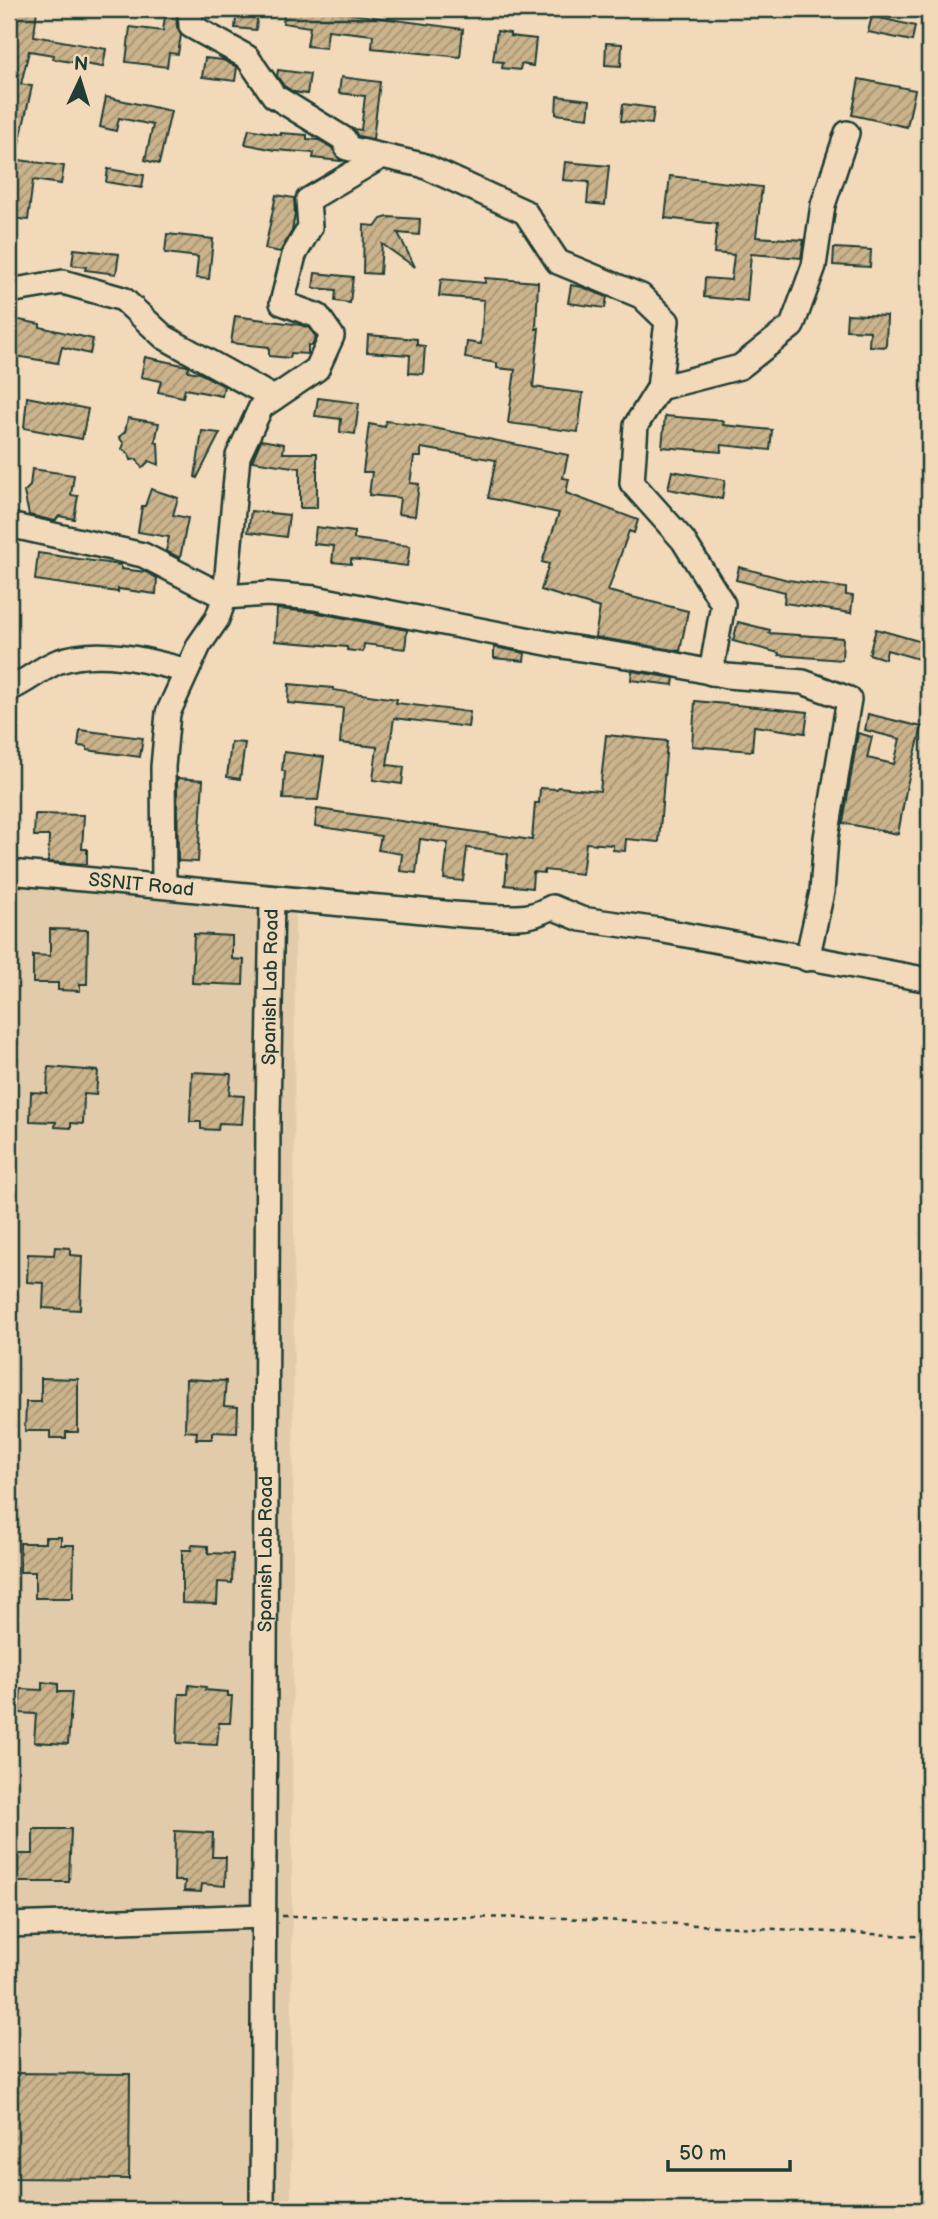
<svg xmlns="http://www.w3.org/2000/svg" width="938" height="2219" font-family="'Balsamiq Sans',sans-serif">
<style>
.built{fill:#e2cbaa}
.building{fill:url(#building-hatch);stroke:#1f3d34;stroke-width:2}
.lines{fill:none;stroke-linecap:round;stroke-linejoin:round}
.minor-casing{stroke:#1f3d34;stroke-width:28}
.path{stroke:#1f3d34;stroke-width:2.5;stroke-dasharray:5 5;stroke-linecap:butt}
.minor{stroke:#f1d9b9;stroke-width:23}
.labels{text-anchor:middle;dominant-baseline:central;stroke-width:6;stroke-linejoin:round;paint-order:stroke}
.street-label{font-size:19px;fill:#1f3d34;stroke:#f1d9b9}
</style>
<defs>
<pattern id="building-hatch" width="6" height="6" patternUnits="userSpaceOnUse" patternTransform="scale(1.75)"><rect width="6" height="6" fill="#cbb38c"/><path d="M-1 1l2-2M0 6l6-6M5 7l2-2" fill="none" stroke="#a49373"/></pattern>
</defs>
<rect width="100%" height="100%" fill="#f1d9b9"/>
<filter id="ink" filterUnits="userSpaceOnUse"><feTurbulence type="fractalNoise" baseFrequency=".0143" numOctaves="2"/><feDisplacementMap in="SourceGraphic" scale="14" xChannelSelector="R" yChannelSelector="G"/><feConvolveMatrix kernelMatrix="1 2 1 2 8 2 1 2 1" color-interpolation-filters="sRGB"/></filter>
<g filter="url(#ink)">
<path class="built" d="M9 876 295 909 291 2210H9Z"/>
<path class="building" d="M9 9H37L34 36 106 49 103 67 53 59 54 55 29 51 21 84 32 86 14 167 9 166Z
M166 9H176L177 27 181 35 178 54 169 53 167 67 126 62 130 27 163 31Z
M237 9H258L256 30 235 28Z
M285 9H314L463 29 460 57 372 48 373 35 328 30 326 48 307 46 310 27 283 23Z
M872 16 915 26 912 41 868 32Z
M497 31 510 33V36L536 39 533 66 521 64 520 70 502 68 503 62 493 61Z
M606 43 622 44 621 66 605 65Z
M205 58 223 60 237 67 235 81 202 77Z
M278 70 310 74 307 94 294 92 284 86 277 76Z
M341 77 380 82 373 139 358 136 353 129 361 130 365 96 339 93Z
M859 79 915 90 907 127 852 115Z
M557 96 590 100 588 118 556 114Z
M106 97 171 111 159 164 145 160 153 125 119 118 116 131 100 127Z
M623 104 654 108 652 124 621 121Z
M249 129 281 135V133L307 135V139L319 140 332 148 341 161 313 158 314 153 275 150 245 144Z
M19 160 64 166 61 184 33 180 28 220 11 218Z
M565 162 609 166 605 205 587 203 589 182 563 180Z
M108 169 144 175 142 188 106 182Z
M670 176 762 187 756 237 804 240 801 258 751 254 747 301 704 297 705 278 731 280 734 255 714 253 717 224 665 218Z
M276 195 294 198 295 214 292 231 280 252 265 249Z
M388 217 420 219 419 235 398 233 415 267 382 244 380 274 363 273 364 225 376 226 381 219Z
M167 234 213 239 209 279 196 278 198 257 165 253Z
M834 248 871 250 870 267 833 265Z
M74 249 119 254 116 274 85 270 86 267 72 265Z
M315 273 353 277 350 303 335 301 336 290 313 288Z
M485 278 538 282 536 329 539 328 533 387 583 393 578 432 508 423 515 370 497 368V363L465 358 467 342 481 344 484 300 439 296 441 279 485 283Z
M571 285 582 287 607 297 605 308 568 303Z
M847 314 887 316 886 347 869 346 870 331 846 330Z
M235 316 301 325 309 328 316 337 312 346 308 345V354L291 353 290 358 269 356V347L231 343Z
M9 318 40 324V327L93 339 90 354 62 347 58 363 15 356 18 341 9 340Z
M368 335 417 339V345L425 346 423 374 409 373 410 355 367 352Z
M145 357 187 366 189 367 188 371 200 373 224 386 222 396 185 389 183 397 158 392 161 381 141 377Z
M27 397 88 409 82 439 24 428Z
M318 398 359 403 355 434 340 432 341 419 315 416Z
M665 416 724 421 723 425 772 430 770 450 722 445 721 452 662 447Z
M128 418 159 423 155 442 158 443 159 465 149 461 142 468 137 459 131 460 129 454 122 449 124 444 119 437 125 432Z
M386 421 424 426 568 455 563 478 569 479 566 493 638 520 634 533 629 531 608 591 688 611 680 651 595 637 600 608 541 590 549 564 542 562 559 513 488 498 496 460 421 448V457H414L410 483 419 484 415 516 398 514 400 498 369 495 372 472H363L369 424 385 427Z
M202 431 220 433 197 478 195 477Z
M261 440 284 444 283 453H317V508H300V468L252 461Z
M32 469 74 475 71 495 78 496 74 519 59 516 55 521 29 515 24 492 30 486Z
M672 471 725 480 722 499 668 489Z
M151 489 178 498 173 515 188 518 180 558 166 551 169 537 138 532 142 506H145Z
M251 511 289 515 286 537 248 532Z
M316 527 354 532V539L410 546 407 566 351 559V564L332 562 334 546 314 544Z
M38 553 121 565V569L146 572 157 578 156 594 118 589V592L35 580Z
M739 567 788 580 846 588V595L853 596 851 613 784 603 785 592 736 580Z
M277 609 313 612 407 630 405 649 364 644 363 652 347 650V647L275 641Z
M738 622 770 630 769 633 843 638 842 660 779 655V653L733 641Z
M876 629 929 644V662L887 650 885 659 869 654Z
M494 647 525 653 524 661 494 658Z
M632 671 674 678 673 685 631 680Z
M289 684 333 688V690L397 699 396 703 470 712 468 727 394 718 387 765 404 767 402 784 373 780 377 747 340 743 343 708 288 703Z
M695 701 808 712 805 733 754 726 752 751 692 746Z
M868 714 922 727 907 785 898 834 843 823 858 733 872 737 867 758 894 764 900 739 865 730Z
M80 730 143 738 140 757 87 750V747L78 746Z
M606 735 667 741 659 842 626 839 625 851 613 850V845L586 843 582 874 544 870V873L533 872 532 888 505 885 508 854 467 848 463 881 444 879 448 843 420 839 416 873 400 871 402 854 378 850 381 836 315 826 317 809 532 840 535 803H539L540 788 557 789 558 787 600 791Z
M231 742 245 743 240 779 227 777Z
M284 752 324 757 318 800 283 799 285 771H282Z
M177 778 203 780 198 862 178 861Z
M35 814 84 815 82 849H87V864L48 862 49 836H34Z
M50 929 88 930 87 984H80V991L58 990V983H33V955L50 956Z
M194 934 232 936V959L244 960 243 985 192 983Z
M48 1067 98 1071 96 1095 84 1094 83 1124 71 1123V1128L55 1127 56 1122 30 1121 31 1092 47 1093Z
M192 1072 231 1074 229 1095 244 1096 242 1124 219 1123 218 1130 201 1129V1122H190Z
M55 1247 70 1248V1255L82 1256 80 1310 43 1308 44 1283 27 1282 28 1254 54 1255Z
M41 1378 78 1379V1432H66V1438H50V1431H25L26 1402H41Z
M186 1379 226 1381 224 1406 238 1407 237 1433 212 1432V1439H196L197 1432 185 1431Z
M45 1537H61V1545H74L73 1598H35V1572H20V1543H45Z
M192 1545 208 1546V1553L233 1554 232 1583 218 1582 217 1604 182 1603V1550H191Z
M42 1682 58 1684V1692H72L68 1744 34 1742 36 1714 19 1713 21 1689 42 1690Z
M189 1685 206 1687 205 1690 228 1692V1696H232L230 1723H219L217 1745 177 1743 179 1694H188Z
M33 1829H71L69 1882H18V1854H33Z
M175 1831 213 1833 212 1857H226L225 1886 202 1884 201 1892 184 1891 185 1881H174Z
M9 2073 130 2074 129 2179 9 2178Z"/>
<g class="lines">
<defs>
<g id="minor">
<path d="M190 9 191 26 247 57 274 96 344 139 347 148 422 165 525 212 558 262 641 296 667 321 659 388 636 425 632 483 683 540 723 604 711 673"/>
<path d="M9 291 63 282 123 299 164 337 274 398"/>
<path d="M659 388 740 367 792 326 814 266 823 205 847 133"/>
<path d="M9 525 143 555 225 597 268 594 315 598 562 646 664 662 727 676 803 682 849 699 826 838 822 892 807 959"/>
<path d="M9 689C26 682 40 669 57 662 97 647 148 660 187 671"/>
<path id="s1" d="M9 872C132 883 256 897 379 907 425 910 471 918 517 917 531 917 540 913 552 907L581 919 659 930 929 980"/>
<path d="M164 886 163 767 168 713 199 645 217 619 225 597 238 456 261 407 317 369 332 336 318 316 282 303 294 255 310 227 308 200 382 156"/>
<path d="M9 1925 263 1916"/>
<path id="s2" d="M262 2210 268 1117 272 898"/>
</g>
</defs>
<use href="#minor" class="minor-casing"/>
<path class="path" d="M282 1916 564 1918 929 1937"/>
<use href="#minor" class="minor"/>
</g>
</g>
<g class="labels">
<g class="street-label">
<text stroke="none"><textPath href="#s1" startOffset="133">SSNIT Road</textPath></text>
<text stroke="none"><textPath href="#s2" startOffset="1223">Spanish Lab Road</textPath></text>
<text stroke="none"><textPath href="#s2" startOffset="656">Spanish Lab Road</textPath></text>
</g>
</g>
<rect width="938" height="2219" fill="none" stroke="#f1d9b9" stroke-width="35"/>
<rect x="18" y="18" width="903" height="2184" fill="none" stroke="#1f3d34" stroke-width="2.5" filter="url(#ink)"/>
<g transform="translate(80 80) rotate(4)" stroke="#f1d9b9" stroke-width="5" paint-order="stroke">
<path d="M0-5L12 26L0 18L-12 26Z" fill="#1f3d34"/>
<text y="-10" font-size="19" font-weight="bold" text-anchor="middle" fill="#1f3d34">N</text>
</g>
<path d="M668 2160v10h122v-10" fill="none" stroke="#1f3d34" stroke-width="3.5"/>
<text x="679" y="2160" font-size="21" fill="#1f3d34" stroke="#f1d9b9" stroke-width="5" paint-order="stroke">50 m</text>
</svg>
